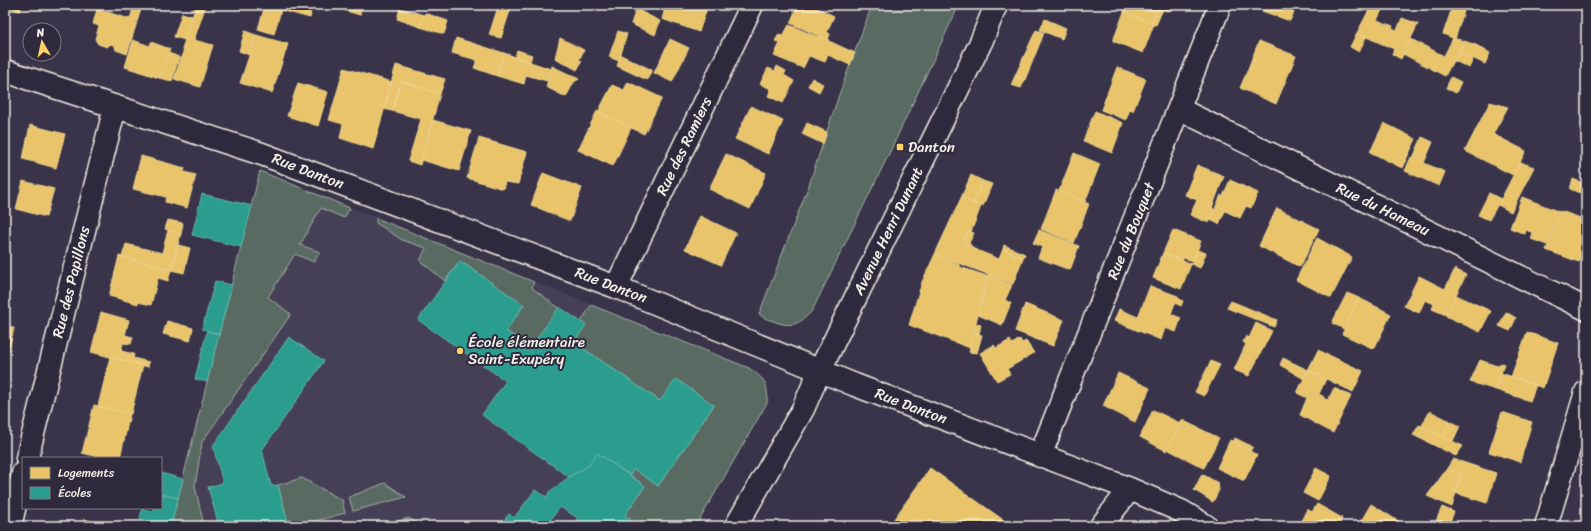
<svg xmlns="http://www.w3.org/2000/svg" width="1591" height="531" font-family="Sriracha,sans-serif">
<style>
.built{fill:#453f57}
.green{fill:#586a62;stroke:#a6aea5}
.homes{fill:#e9c46a;stroke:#ecd290}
.schools{fill:#2a9d8f;stroke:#67b6aa}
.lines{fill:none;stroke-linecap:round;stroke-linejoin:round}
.minor-casing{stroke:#f4f1e8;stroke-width:25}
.minor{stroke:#2f2a3d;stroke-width:22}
.poi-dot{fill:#ffd166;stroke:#2f2a3d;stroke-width:1.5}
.labels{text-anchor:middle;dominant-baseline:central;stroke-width:4;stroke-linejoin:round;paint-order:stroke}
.street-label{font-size:15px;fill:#f4f1e8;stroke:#2f2a3d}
.poi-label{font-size:15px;fill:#f4f1e8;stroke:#2f2a3d;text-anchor:start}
</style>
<rect width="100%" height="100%" fill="#393449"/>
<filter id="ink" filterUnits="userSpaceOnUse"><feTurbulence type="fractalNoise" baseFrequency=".025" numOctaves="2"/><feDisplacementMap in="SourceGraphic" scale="8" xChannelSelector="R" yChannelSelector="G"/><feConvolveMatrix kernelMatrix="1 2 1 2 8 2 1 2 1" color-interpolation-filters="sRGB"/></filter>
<g filter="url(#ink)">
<path class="built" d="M260 171 749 368 763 378 768 392 767 403 696 526H171Z"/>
<path class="green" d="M872 5H959L887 158 812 311C799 325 791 328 773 321 767 319 763 318 759 314L809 185 840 92Z
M260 171 350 208 344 218 321 208 300 245 320 252 314 262 295 254 268 297 291 314 202 442 195 486 204 526H171Z
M376 218 534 282 532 288 559 308 531 347 506 331 524 305 460 261 445 281 420 261 426 248 402 240 376 223Z
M591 305 749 368C764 379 769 383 767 403L696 526H626L630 520 625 515 645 486 630 475 634 469 658 486 714 405 660 401 574 342 581 322Z
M302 478 342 500 345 513 298 526H289L278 485Z
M385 483 406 497 353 511 349 497Z
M409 518 421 526H379Z"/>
<path class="homes" d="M5 5H22L20 11 5 6Z
M134 5 142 6 127 54 116 50 115 46 111 44 107 47 98 44 95 39 99 26 93 24 97 9 130 19Z
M196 5H206L194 40 213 45 200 87 174 79 184 49H182Z
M265 5H300L298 11 311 15 310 18 281 10 274 34 258 29Z
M300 5H313L310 15 298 11Z
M326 5H352L361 8 360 15Z
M502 5H512L501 38 489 35 497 10 500 11Z
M666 5H708L699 32 662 19Z
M798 5H811L834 16 827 32 830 34 828 40 790 23Z
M1126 5H1158L1151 23 1124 12Z
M1158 5H1175L1168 11 1163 9 1156 25 1151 23Z
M1265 5H1297L1290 21 1262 11Z
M1453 5H1466L1455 39 1443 34Z
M1371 6 1382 10 1377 20 1393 26 1392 28 1397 30 1402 18 1418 24 1401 59 1392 54 1394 49 1357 33Z
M400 8 424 15 420 27 397 19Z
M636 9 660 21 655 35 631 24Z
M1124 12 1154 24 1143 53 1113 41Z
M182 13 192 16 185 40 174 37Z
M425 13 448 21 444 34 420 27Z
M1045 19 1066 28 1062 39 1040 30Z
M789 25 818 37V36L855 53 850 65 828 55 825 62 809 56 803 68 774 56 780 43 775 41 779 34 783 36Z
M1036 30 1044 33 1025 80 1015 76Z
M245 31 256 35 249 55 239 51Z
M618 31 627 34 619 61 609 57Z
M1357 33 1366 37 1359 52 1350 47Z
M256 35 288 44 272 93 240 83Z
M456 38 504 53 497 76 474 68 477 60 452 53Z
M560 38 584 50 579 60 582 61 577 70 555 58Z
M1453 38 1464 41 1454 62 1453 61 1445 76 1403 54 1411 39 1444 56Z
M670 39 689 48 672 82 654 73Z
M133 40 150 46 151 42 170 49 159 78 125 67Z
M1259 41 1296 56 1276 104 1240 88 1248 69 1251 70 1255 59 1252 58Z
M1464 41 1476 45 1490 53 1485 64 1459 52Z
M517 50 532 55 530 62 515 57Z
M1459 52 1473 59 1469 68 1455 61Z
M169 53 179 57 172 81 159 78Z
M504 53 551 69 547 81 526 75 524 84 497 76Z
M621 55 652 70 647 80 617 66Z
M1252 58 1255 59 1251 70 1248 69Z
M396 65 445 79 440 94 401 81 392 111 384 109Z
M552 66 579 79 574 82 566 97 546 87Z
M777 66 786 71 784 75 794 81 783 103 768 96 771 89 760 84 768 68 775 71Z
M1117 67 1146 79 1133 111 1130 109 1126 120 1101 110Z
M344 68 392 82 373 149 340 138 343 124 329 120Z
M1015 76 1025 80 1021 88 1011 85Z
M1451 77 1461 82 1456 93 1446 88Z
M812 78 823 84 819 92 808 86Z
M401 81 440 94 420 165 408 161 421 119 392 111Z
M628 82 662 98 644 134 598 112 612 85 624 90Z
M298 83 328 92 318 126 287 116Z
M1490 102 1508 107 1493 134 1526 151 1513 175 1465 151Z
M751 106 783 121 768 154 735 139Z
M597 111 631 128 613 166 578 150Z
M1095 111 1123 123 1112 153 1083 141Z
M433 120 471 131 459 171 421 160Z
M807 123 827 132 823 144 802 134Z
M1384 123 1416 139 1402 168 1370 152Z
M30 125 65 134 56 168 23 159Z
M1422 137 1433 142 1424 163 1445 172 1439 186 1405 171 1411 157 1413 158Z
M479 138 527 152 518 184 505 182 503 189 467 178Z
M1074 153 1100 164 1085 202 1059 191Z
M726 154 766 173 750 209 709 189Z
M141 156 185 168 184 172 196 175 187 208 165 202 166 197 133 189Z
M1520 162 1534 167 1511 212 1498 205Z
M1197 165 1224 176 1212 208 1214 209 1209 223 1190 215 1197 200 1185 195Z
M543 173 582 188 570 221 531 205Z
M971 175 983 181 973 203 961 198Z
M1573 179 1585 184 1580 193 1570 189Z
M1230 180 1258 193 1251 208 1246 206 1240 218 1225 211 1219 224 1210 220 1221 195 1223 196Z
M23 181 54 189 46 217 16 209Z
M983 181 992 184 983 206 973 203Z
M1056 190 1089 204 1074 243 1041 229Z
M1489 193 1501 199 1489 220 1478 215Z
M1522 197 1560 212 1547 245 1531 239 1533 233 1526 230 1525 234 1510 228Z
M961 198 981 206 971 232 968 231 964 241 969 247 999 259 1003 249 1023 258 1013 284 935 254Z
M1277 208 1319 229 1300 267 1259 246Z
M1561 211 1586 220V244L1579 262 1546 250Z
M700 216 736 233 721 265 685 249Z
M168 220 183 223 181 234 165 229Z
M168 230 181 234 171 270 122 257 126 244 162 253Z
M1039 230 1079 246 1070 270 1038 258 1042 247 1033 243Z
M1173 230 1201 241 1193 261 1183 258 1182 261 1163 253Z
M968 231 974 233 969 243 974 249 969 247 964 241Z
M1317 238 1352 257 1331 298 1296 280Z
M178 245 190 248 184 273 171 270Z
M1004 245 1025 254 1023 258 1003 249Z
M1197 250 1206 253 1200 268 1191 264Z
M1163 253 1191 264 1181 289 1153 278Z
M935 254 960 265V267L987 276 970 348 909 325 922 282Z
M119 256 171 270 168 281 158 278 151 305 138 302V304L109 296Z
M1455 269 1466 275 1446 315 1432 309 1434 304 1425 300 1419 313 1404 306 1419 276 1445 289Z
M988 275 1012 285 1005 300 1011 303 1002 325 978 315Z
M1150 286 1178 296V298L1183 301 1181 306 1175 303 1171 314 1181 318 1176 332 1165 328 1161 340 1114 321 1119 309 1138 317Z
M1347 293 1359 298 1344 329 1332 323Z
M1456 295 1491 311 1480 332 1446 316Z
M1359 298 1391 314 1374 349 1342 334Z
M1231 301 1277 320 1274 327 1227 308Z
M1025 304 1064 320 1053 346 1015 331Z
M101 312 129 320 125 335 133 337 131 344 123 343 121 351 134 354 133 358 149 362 148 367 91 352Z
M1506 312 1516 318 1510 331 1499 326Z
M167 321 193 328 190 341 163 334Z
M1256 323 1272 331 1249 376 1234 370 1246 344 1243 342 1246 336 1249 338Z
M976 324 981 325 979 334 974 333Z
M5 325 14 328 8 354 5 353Z
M1527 332 1558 343 1543 388 1511 377Z
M974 333 982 335 977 353 969 352Z
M1020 339 1022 343 1026 341 1034 353 1007 369 1010 374 997 381 980 353 994 345 996 348 1010 340 1012 344Z
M1318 350 1363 371 1353 392 1308 370Z
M110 357 143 365 131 414 98 406Z
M1283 358 1308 370 1304 379 1280 365Z
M1480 360 1497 366 1501 363 1504 364 1496 390 1470 382Z
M1211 361 1220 365 1204 396 1195 392Z
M1308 370 1326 379 1319 394 1324 397 1323 398 1328 400 1334 388 1351 396 1333 433 1300 415 1307 398 1297 393Z
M1118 373 1150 388 1135 422 1103 406Z
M1501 373 1536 385 1530 401 1496 390Z
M94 405 130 414 120 458H103L82 453Z
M1153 410 1180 423 1166 451 1140 437Z
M1430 411 1450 421 1443 437 1421 427Z
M1502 412 1532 422 1520 462 1489 452Z
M1182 420 1219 438 1204 468 1167 449Z
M1450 421 1460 426 1453 441 1443 437Z
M1419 425 1443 437 1463 446 1456 456 1413 435Z
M1235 438 1253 447 1250 451 1233 442Z
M1230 440 1257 455 1244 481 1217 468Z
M1453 459 1496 473 1487 503 1455 493 1461 474 1446 470Z
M930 468 1012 526H889Z
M1316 468 1331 476 1318 501 1303 493Z
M1446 470 1461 474 1452 507 1427 496Z
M1202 474 1218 483 1219 490 1213 502 1194 490Z
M1317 504 1342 518 1339 526H1305L1300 523 1307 509 1312 512Z
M1371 504 1406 526H1358Z
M1442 507 1454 512 1448 526H1434Z
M84 519 110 526H82Z"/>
<path class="schools" d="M202 194 252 206 241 247 192 235Z
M460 261 524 305 506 331 531 347 559 307 586 325 574 342 660 401 676 379 714 405 658 486 634 469 630 475 597 453 588 466 569 477 482 415 506 381 418 320Z
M215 281 232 285 219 334 202 329Z
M207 331 219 334 207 382 195 379Z
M289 337 324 361 262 450 271 486 278 485 289 526H219L208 487 223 483 213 446Z
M597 453 645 486 625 515 630 519 626 526H572L578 518 560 507 546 526H500L509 514 514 518 535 490 547 497 549 492 569 477 588 466Z
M161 473 183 479 178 498 161 494Z
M161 494 178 498 171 526 140 519 142 509 153 511 154 508H161Z"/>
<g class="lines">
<defs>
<path id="minor" d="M5 71 262 154 616 287 855 385 1130 489 1181 511 1206 526
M1179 109 1586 309
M616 287 752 5
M1040 456 1220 5
M27 458 115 107
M10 526 23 473
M736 526 803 409 820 370 981 42 996 5
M1101 526 1130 489
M1546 526 1586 392"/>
</defs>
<use href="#minor" class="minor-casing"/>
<use href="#minor" class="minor"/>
</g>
</g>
<g class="poi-dot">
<rect x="896" y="143" width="8" height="8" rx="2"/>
<circle cx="460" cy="351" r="4"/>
</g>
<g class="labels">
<g class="street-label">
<text transform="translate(684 146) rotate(-64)">Rue des Ramiers</text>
<text transform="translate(308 171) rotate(21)">Rue Danton</text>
<text transform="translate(1383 209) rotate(26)">Rue du Hameau</text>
<text transform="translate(888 231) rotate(-64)">Avenue Henri Dunant</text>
<text transform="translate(1131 231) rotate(-68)">Rue du Bouquet</text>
<text transform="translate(71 282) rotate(-76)">Rue des Papillons</text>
<text transform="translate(611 285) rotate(21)">Rue Danton</text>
<text transform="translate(911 406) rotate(21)">Rue Danton</text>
</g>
<g class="poi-label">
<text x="908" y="147">Danton</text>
<text x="468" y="342">École élémentaire<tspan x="468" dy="17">Saint-Exupéry</tspan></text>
</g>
</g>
<rect width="1591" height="531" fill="none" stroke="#2f2a3d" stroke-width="20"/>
<rect x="10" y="10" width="1571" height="511" fill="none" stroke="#f4f1e8" stroke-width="1.5" filter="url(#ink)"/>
<rect x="22" y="457" width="140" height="52" fill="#2f2a3d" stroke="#7e7a81"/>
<rect x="30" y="467" width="20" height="12" fill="#e9c46a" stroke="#7e7a81"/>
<text x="58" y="477" font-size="12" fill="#f4f1e8">Logements</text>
<rect x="30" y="487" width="20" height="12" fill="#2a9d8f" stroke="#7e7a81"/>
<text x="58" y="497" font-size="12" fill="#f4f1e8">Écoles</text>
<g transform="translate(42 42) rotate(351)"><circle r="19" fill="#2f2a3d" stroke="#7e7a81"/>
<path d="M0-3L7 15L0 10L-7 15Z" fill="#ffd166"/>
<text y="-6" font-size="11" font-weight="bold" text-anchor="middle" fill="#f4f1e8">N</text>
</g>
</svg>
